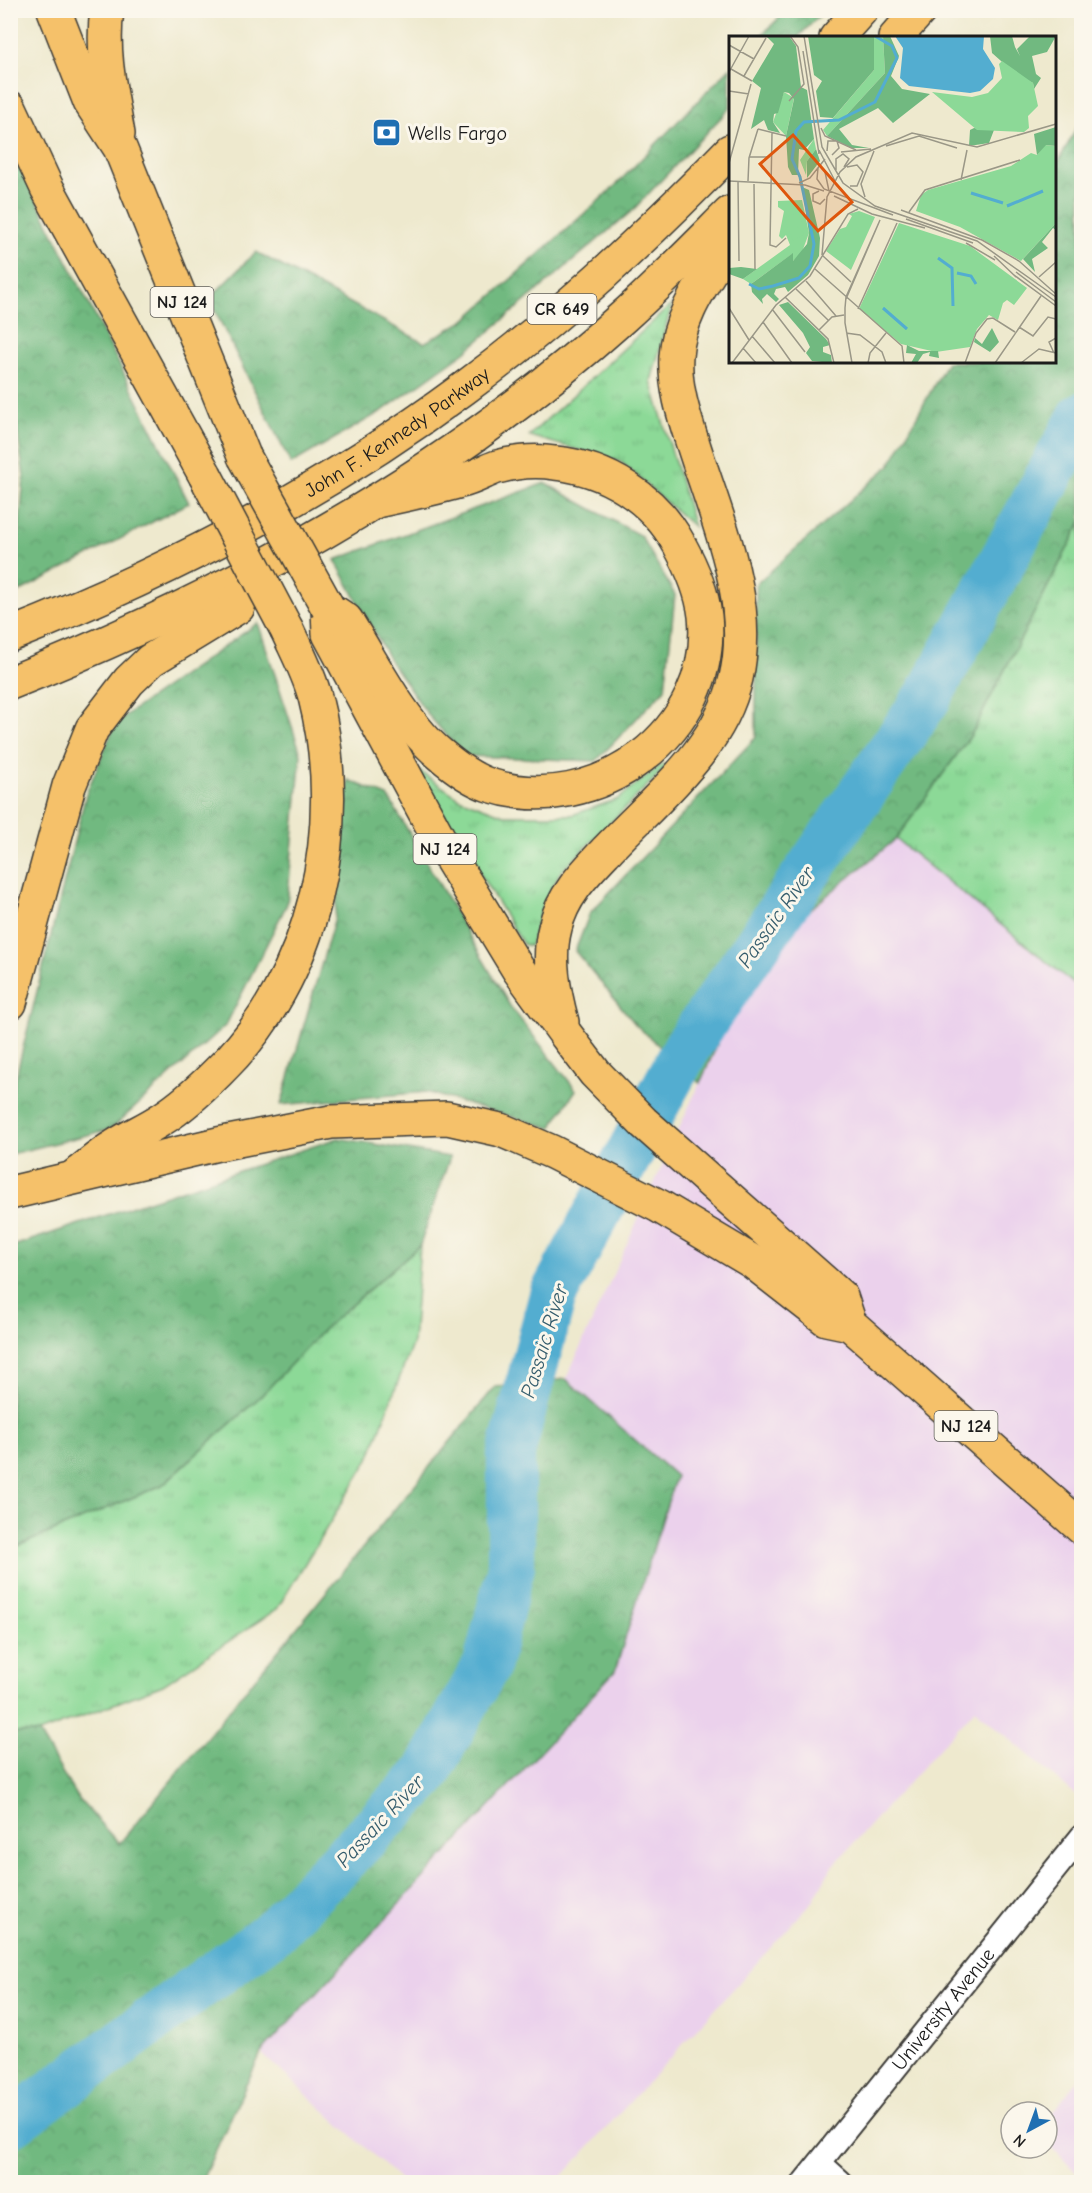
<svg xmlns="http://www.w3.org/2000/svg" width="1092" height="2193" font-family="'Comic Neue',sans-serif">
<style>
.built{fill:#ebd1ec}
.grass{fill:url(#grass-tufts);stroke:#547a5a;stroke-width:1.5}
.forest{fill:url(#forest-crowns);stroke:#466a4e;stroke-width:1.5}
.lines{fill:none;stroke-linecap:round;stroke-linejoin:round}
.river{stroke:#53add0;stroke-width:48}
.minor-casing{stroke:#3c3b37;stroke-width:26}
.primary-casing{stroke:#3c3b37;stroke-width:36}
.motorway-casing{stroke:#3c3b37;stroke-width:36}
.minor{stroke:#fff;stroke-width:22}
.primary{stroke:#f5c16b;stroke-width:33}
.motorway{stroke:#f5c16b;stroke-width:33}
.primary-bridge-casing{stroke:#3c3b37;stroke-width:36;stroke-linecap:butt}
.motorway-bridge-casing{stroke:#3c3b37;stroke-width:36;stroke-linecap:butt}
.primary-bridge{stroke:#f5c16b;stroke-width:33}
.motorway-bridge{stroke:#f5c16b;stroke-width:33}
.labels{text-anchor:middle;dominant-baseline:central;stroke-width:6;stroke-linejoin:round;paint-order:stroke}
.shield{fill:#fbf7ec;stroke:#5f5e5a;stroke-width:1.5}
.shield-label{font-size:18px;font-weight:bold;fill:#1c1c1c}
.poi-label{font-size:20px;fill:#1c1c1c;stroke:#fbf7ec;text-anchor:start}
.street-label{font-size:20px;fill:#1c1c1c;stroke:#fbf7ec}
.water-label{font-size:21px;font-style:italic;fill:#355d6d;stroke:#fbf7ec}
.inset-river{fill:none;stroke:#53add0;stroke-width:3}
.inset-road{fill:none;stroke:#9a9787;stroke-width:1.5}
.view{fill:#de560d;fill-opacity:0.15;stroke:#de560d;stroke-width:3}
.inset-edge{fill:none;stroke:#1c1c1c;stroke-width:3}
</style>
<defs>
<pattern id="grass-tufts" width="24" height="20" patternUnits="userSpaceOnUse" patternTransform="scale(1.5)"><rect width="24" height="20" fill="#8cd997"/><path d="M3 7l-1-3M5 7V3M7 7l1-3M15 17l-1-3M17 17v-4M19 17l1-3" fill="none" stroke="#78ba82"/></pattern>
<pattern id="forest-crowns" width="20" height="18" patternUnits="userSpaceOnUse" patternTransform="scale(1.5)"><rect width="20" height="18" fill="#71b980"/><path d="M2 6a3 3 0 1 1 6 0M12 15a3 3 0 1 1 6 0" fill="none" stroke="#619e6e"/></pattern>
</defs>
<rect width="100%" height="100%" fill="#fbf7ec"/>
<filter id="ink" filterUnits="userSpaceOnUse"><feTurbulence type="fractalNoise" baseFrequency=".0167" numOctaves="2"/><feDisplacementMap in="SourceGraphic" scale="12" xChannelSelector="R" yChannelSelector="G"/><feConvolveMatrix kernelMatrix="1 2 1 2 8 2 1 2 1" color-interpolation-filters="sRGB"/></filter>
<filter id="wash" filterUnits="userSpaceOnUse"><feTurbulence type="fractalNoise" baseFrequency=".008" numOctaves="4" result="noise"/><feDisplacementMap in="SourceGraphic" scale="24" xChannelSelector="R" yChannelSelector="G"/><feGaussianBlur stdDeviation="1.35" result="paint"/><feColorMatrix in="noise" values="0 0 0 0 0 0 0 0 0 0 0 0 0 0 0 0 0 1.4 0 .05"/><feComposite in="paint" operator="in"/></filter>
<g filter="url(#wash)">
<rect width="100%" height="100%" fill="#eee9ce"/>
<path class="built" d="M896 839 1081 990V1800L975 1709 831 1868 813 1901 557 2182H403L261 2053 615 1671 676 1476 566 1379 759 951Z
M1081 2076V2177L1047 2143V2119Z"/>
<path class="grass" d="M672 304 651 381 694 527 621 462 529 436Z
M1081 522V990L896 839 971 735Z
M662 764 667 766 559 874 541 910 530 946 523 944 415 768 459 798 504 815H572L618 799Z
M420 1245 413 1342 369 1459 277 1609 163 1685 39 1733H11V1549L162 1485 261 1396 325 1328Z"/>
<path class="forest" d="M787 10 824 11 798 37H760Z
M730 68V108L633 210 465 352 382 411 291 464 209 299 256 252 424 343 464 321 614 187Z
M1081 120V522L971 735 896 839 759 951 700 1083 636 1025 575 951 590 913 756 737V584L890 465 947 362H1054L1055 168Z
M10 147 189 503 13 595 24 477 11 389Z
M545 483 641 536 675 595 665 689 596 761 465 756 429 716 391 662 335 560Z
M258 623 301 754 287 904 226 1025 111 1129 11 1154V1096L86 794 116 722Z
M348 780 388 796 510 1006 576 1090 551 1128 426 1092 281 1105 335 917Z
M338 1138 450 1157 420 1245 325 1328 261 1396 162 1485 11 1549 10 1247Z
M566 1379 676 1476 615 1671 261 2053 201 2182H11V1733H39L76 1796 119 1844 495 1387Z"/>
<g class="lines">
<path class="river" d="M10 2124 272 1933 425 1776 487 1664 511 1567V1453L553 1295 688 1045 928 697 1082 416"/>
</g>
</g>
<g filter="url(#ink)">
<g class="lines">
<defs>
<g id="minor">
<path d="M821 2164 841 2182"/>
<path id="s1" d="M804 2182 1082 1836"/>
</g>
<g id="primary">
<path d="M54 10 90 102 120 148 244 456"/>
<path d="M107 10C101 53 111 93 118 134"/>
<path d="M836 38 861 10"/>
<path d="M895 38 920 10"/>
<path d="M328 608 329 634 443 846 518 969 566 1035 595 1073 643 1122 841 1297 850 1324 1082 1528"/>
<path d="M334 612 346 620C372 661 403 724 440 754 454 766 471 779 489 785 596 820 717 731 705 616 702 590 691 566 679 544 654 498 606 468 555 463 536 460 515 462 497 467 485 471 474 478 461 481 433 489 405 495 376 501"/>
<path id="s2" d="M10 635C170 572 325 491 463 389 560 318 647 236 730 151"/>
<path d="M10 683C231 595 445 477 623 317 660 284 695 248 730 213"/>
<path d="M562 1022C554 992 547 958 555 928 562 896 585 873 607 850 655 799 720 749 736 678 754 600 716 517 693 444 684 416 674 386 676 356 679 311 710 275 730 238"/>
<path d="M10 1193 218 1144 331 1122 447 1118 501 1130 552 1152 659 1206 753 1262 826 1319 850 1324"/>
</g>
<path id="motorway" d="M10 108 47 188 205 475
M10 1003 69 786 92 729 129 681 151 660 238 607 247 574
M75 1176C88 1166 101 1154 115 1146 130 1136 147 1129 162 1119 183 1106 201 1089 218 1072 316 978 348 826 315 697 309 674 297 652 287 630"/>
</defs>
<use href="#minor" class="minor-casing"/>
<use href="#primary" class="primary-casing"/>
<use href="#motorway" class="motorway-casing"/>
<use href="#minor" class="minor"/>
<use href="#primary" class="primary"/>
<use href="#motorway" class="motorway"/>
<defs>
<path id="primary-bridge" d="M244 456 328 608"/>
<path id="motorway-bridge" d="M205 475 287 630"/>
</defs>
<use href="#primary-bridge" class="primary-bridge-casing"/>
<use href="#motorway-bridge" class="motorway-bridge-casing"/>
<use href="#primary-bridge" class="primary-bridge"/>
<use href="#motorway-bridge" class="motorway-bridge"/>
</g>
</g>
<defs>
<symbol id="bank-square" viewBox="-11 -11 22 22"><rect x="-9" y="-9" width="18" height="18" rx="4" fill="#1f6fb2" stroke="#fbf7ec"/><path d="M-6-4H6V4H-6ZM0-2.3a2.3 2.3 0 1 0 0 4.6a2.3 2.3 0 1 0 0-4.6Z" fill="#fff"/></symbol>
</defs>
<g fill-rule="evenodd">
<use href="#bank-square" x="370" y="116" width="33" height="33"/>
</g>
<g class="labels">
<g class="shield">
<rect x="150.5" y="287" width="63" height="30" rx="4.5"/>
<rect x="527.5" y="294" width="69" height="30" rx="4.5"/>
<rect x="413.5" y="834" width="63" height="30" rx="4.5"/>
<rect x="934.5" y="1411" width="63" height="30" rx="4.5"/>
</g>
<g class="shield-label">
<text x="182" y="302">NJ 124</text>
<text x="562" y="309">CR 649</text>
<text x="445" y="849">NJ 124</text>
<text x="966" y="1426">NJ 124</text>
</g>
<g class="poi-label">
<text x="408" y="133">Wells Fargo</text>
</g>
<g class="street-label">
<text stroke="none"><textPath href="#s2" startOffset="438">John F. Kennedy Parkway</textPath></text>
<text stroke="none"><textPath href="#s1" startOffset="222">University Avenue</textPath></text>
</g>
<g class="water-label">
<text transform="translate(776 917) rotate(-55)">Passaic River</text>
<text transform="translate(544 1341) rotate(-73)">Passaic River</text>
<text transform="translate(380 1821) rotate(-47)">Passaic River</text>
</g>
</g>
<g transform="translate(729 36)">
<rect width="327" height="327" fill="#eee9ce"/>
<path d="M145 0H154L156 37 98 100 94 94 145 34ZM55 56 65 62 57 100 44 86ZM85 103 87 113 78 125 77 139 71 124ZM316 109 327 110V187L292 225 231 191 187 175 192 159 199 154 282 130 302 117 308 119ZM73 164 80 197 73 216 64 225 63 218 22 248 14 243 61 209 57 199 53 203 50 200 55 175 49 171V165ZM130 175 146 181 122 234 97 215 111 193 117 191 123 180 120 178ZM170 187 241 210 298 252 285 269 278 264 274 267 269 284 260 279 248 293 241 311 207 316 172 308 130 273Z" fill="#8cd997"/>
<path d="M37 0H60L67 10 72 51 78 54 85 103 75 114 70 113 69 139H63L59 131 57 100 65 63 60 57 55 56 49 77 45 78 44 86 51 97 39 94 35 84 22 93 32 52 23 45 45 8ZM79 0H145V34L104 82 91 81 87 55 93 45 85 39ZM154 0H161L170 20 162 40 173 53 201 58 164 87 149 72 110 93 123 109 140 112H122L98 100 156 37ZM261 0H283L286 11 291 20 288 13 301 0H327L318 16 303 20 307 38 312 42 305 53 304 47 289 40 263 17ZM327 91V110L317 109 308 119 305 98ZM245 92 265 94 260 107 240 110 241 94ZM87 113 91 125 78 142V125ZM73 151 80 154 91 202 90 220 79 239 59 256 56 251 47 253 45 258 50 263 47 266 38 258 33 263 34 268 23 256 22 248 64 217V225L78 208 80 197ZM327 187V194L324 192 313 206 319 212 303 223 306 236 294 223ZM12 231 28 233 14 243 0 238V232ZM59 266 97 303 101 309 94 311V316L102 319 103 327 83 325 77 317 81 311 74 297 50 269ZM263 292 270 306 261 316 245 306 246 302 253 308ZM178 309 190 315H209L210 322 200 320 201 316 194 318 188 327H182L187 318 177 317Z" fill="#71b980"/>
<path d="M273 25 304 47 309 70 299 80 300 92 295 96 248 94 203 56 243 61 259 57 273 42 270 28Z" fill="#8cd997"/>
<path d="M69 176 74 188 68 190 75 198 64 205 55 182Z" fill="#8cd997"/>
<path d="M166 0H255L254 13 266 32 264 43 251 55 241 57 180 50 171 42 174 12Z" fill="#53add0"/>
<path class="inset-river" d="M242 157 274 167M278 170 314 155M209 222 223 232 224 270M228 237 242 240 247 248M20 248 30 253 44 250 70 242 81 230 85 208 71 141 63 123 67 95 75 86 110 84 146 66 168 22 163 10 146 0M154 272 178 293"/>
<path class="inset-road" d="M75 0 93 111 114 147 146 170 248 205 327 261M0 9 25 23M74 15 90 118M2 33 23 45M0 36 20 0M15 40 37 2M0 55 20 58M60 65 75 48 69 11 61 0M92 92 96 100 127 114M29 93 57 100M43 97 41 209 47 211 57 202M157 110 190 100 228 112M90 114 106 145M98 115 99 105H108L110 112 103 119M112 116 142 113M20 121H39M0 127 22 48M118 131 128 129 134 136 128 150H121M89 132 88 143 95 153 164 179M107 134V123L114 118 120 123 115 131M96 136 100 155M232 144 238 114M0 145 76 149 95 155M19 145 20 122 29 93M9 146 10 225M70 147 81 142 96 123M25 148 26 233M90 155 84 158V165L91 168 96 163M105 160 143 178 196 192M136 161 132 148 145 115M172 174 253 204 290 225 327 258M180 176 196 154 291 124M177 183 244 207M237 207 266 224M93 219 98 161 111 136 127 121 183 97 248 111 327 88M94 220 122 246M265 220 287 241M86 233 173 310 175 327M287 236 327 266M285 239 327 270M310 241 327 226M77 245 107 280M67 253 99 284M56 261 99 303 105 327M117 263 151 184 117 261 116 272V287L123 327M0 272 20 304M43 273 76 316M129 273 168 187M34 286 63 327M290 291 304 300 319 281 327 283M90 294 103 281 115 279M117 297 131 299 153 316 157 327M23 300 46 327M14 312 27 327M325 317 320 306 327 302M3 327 47 269 81 240 119 178 129 173M139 327 141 317 157 297M236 327 247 297 258 283 264 282 286 296M266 327 312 260M292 327 310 313 327 317"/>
<path class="view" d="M64 99 123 166 89 195 31 128Z"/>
<rect width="327" height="327" class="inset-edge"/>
</g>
<rect width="1092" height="2193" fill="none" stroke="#fbf7ec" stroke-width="36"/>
<g transform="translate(1029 2130) rotate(221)"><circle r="28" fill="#fbf7ec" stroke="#a29f99" stroke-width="1.5"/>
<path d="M0-4.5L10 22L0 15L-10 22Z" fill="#1f6fb2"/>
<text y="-9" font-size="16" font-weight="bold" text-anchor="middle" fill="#1c1c1c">N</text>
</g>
</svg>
